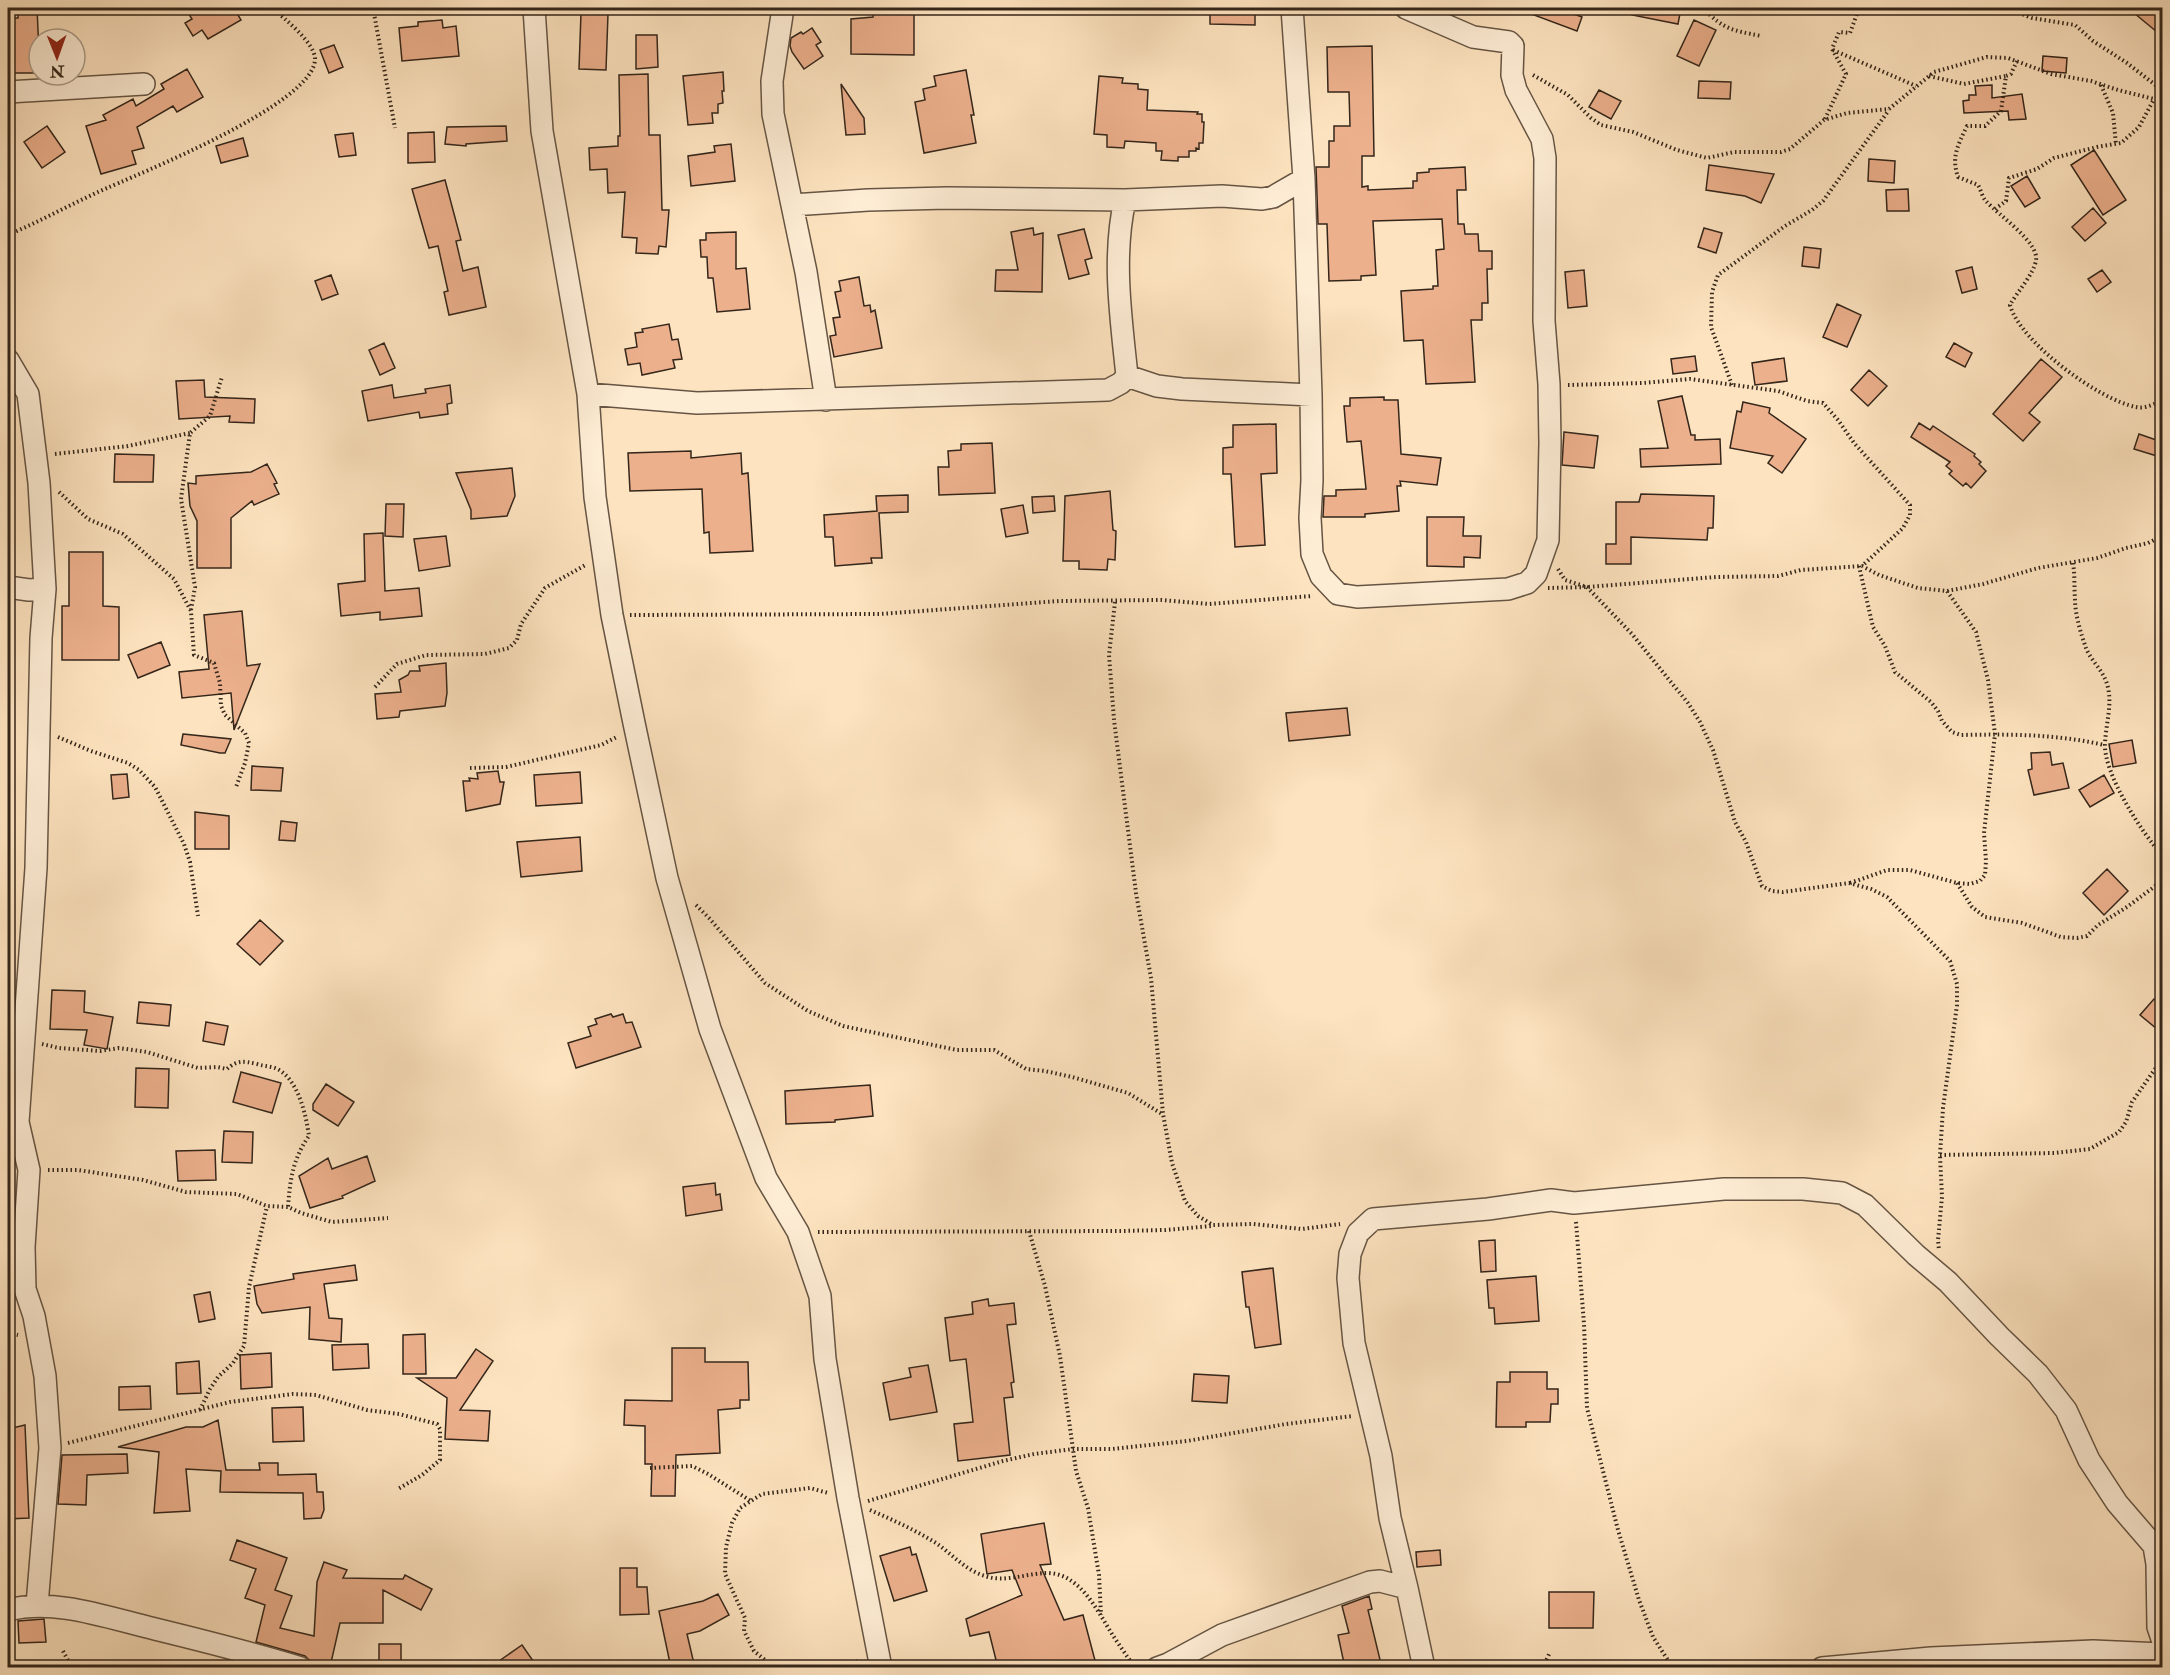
<svg xmlns="http://www.w3.org/2000/svg" width="2170" height="1675" font-family="'IM FELL Double Pica',serif">
<style>
.building{fill:#ecb08c;stroke:#34261b;stroke-width:1.5}
.lines{fill:none;stroke-linecap:round;stroke-linejoin:round}
.minor-casing{stroke:#654;stroke-width:24}
.path{stroke:#34261b;stroke-width:4;stroke-dasharray:1.5 3;stroke-linecap:butt}
.minor{stroke:#feedd5;stroke-width:21}
</style>
<rect width="100%" height="100%" fill="#fde3bf"/>
<filter id="stains"><feTurbulence type="fractalNoise" baseFrequency=".00333" numOctaves="4"/><feColorMatrix values="0 0 0 0 .2 0 0 0 0 .09 0 0 0 0 .02 0 0 0 .5 -.17"/></filter>
<radialGradient id="worn" r=".72"><stop offset=".6" stop-color="#630" stop-opacity="0"/><stop offset="1" stop-color="#630" stop-opacity=".3"/></radialGradient>
<path class="building" d="M18 8H37L39 52H35V73H8V18H18Z
M185 8H234L241 20 208 39 202 30 193 36 185 23 192 19Z
M883 8H914V55L851 54V19L873 17V14H883Z
M1210 8H1255V25L1210 24Z
M1519 8H1558L1582 17 1577 31 1518 9Z
M1632 8H1681L1678 24 1632 15Z
M2128 8H2151L2163 18V37Z
M581 13 608 14 606 70 579 69Z
M442 20 443 28 456 26 459 56 402 61 399 28 418 26V22Z
M1694 20 1716 30 1699 66 1677 56Z
M812 28 821 42 816 45 823 56 804 69 792 52 790 46 791 38 801 32 803 34Z
M636 35H657L658 67 636 69Z
M334 45 343 67 329 73 320 50Z
M1372 46 1374 156H1362V187L1368 186V190L1413 188V181H1417V173L1429 172V169L1465 167 1466 190H1457L1458 224H1464L1465 234H1478L1479 251H1492V269H1487L1488 303H1482V320H1471L1475 382 1426 384 1423 340 1404 341 1401 291 1433 289V286H1438L1436 250 1444 249 1442 219 1373 221 1376 275 1361 276V280L1329 281 1327 224H1318L1316 167H1329V141H1334V126H1350L1349 92H1328L1327 47Z
M2043 56 2067 58 2066 73 2042 71Z
M187 69 203 97 177 112 173 106 137 127 144 148 132 151 136 164 101 174 86 126 106 120 103 115 133 99 136 106 164 89 161 84Z
M966 70 974 115H971L976 143 924 153 915 102 925 100 923 89 936 86 934 76Z
M723 72 724 91H722L723 103 718 104V113H712L713 123 688 125 683 76Z
M648 74 649 135H660L662 210H669L666 247 659 246 658 254 636 253 637 238 622 237 625 192 608 193 607 169 590 170 589 148 618 146V136H620L619 75Z
M1099 76 1123 78 1122 83 1138 84V89L1148 90 1147 110 1198 112 1197 114H1202V122H1204L1203 143H1199V149L1196 148V151H1189V157H1178V161L1161 160 1162 151H1156V143L1125 141 1124 148 1107 147V135L1094 134Z
M1699 81 1731 82 1730 99 1698 98Z
M841 84 864 118 865 134 846 135Z
M1992 85V98L2022 94 2026 119 2009 120 2008 111 1964 113 1963 101 1969 100V95H1976L1975 86Z
M1599 90 1621 101 1611 119 1589 107Z
M47 126 65 152 42 168 24 142Z
M506 126 507 141 466 144V146L445 144 447 127Z
M434 132 435 162 408 163V133Z
M353 133 356 155 339 157 335 135Z
M243 138 248 156 221 163 216 146Z
M731 144 735 181 691 186 688 156 715 152 714 146Z
M2094 150 2126 200 2103 215 2071 165Z
M1869 159 1895 161 1894 183 1868 181Z
M1709 165 1774 174 1761 203 1745 196 1706 190Z
M2027 176 2040 198 2025 207 2011 186Z
M445 180 461 240 456 241 463 271 478 267 486 307 449 315 444 292 448 291 438 246 429 248 412 189Z
M1908 189 1909 211H1887L1886 190Z
M2093 208 2106 223 2085 241 2072 227Z
M1033 228 1034 235 1043 233 1042 292 995 291 996 270H1018L1011 232Z
M1704 228 1722 233 1716 253 1698 247Z
M1084 229 1092 258 1085 260 1089 274 1069 279 1058 235Z
M736 232V269L746 268 750 309 717 312 713 278H708L707 257H701L700 240H706V233Z
M1804 247 1821 249 1819 268 1802 266Z
M1972 267 1977 289 1962 293 1956 271Z
M1584 270 1587 306 1568 308 1565 272Z
M2102 270 2111 282 2097 292 2088 279Z
M331 275 338 294 322 300 315 281Z
M859 277 864 306 870 305 871 312 875 310 882 348 834 357 830 336 836 335 833 318 840 317 835 292 841 291 839 281Z
M1837 304 1861 315 1847 347 1823 337Z
M669 324 672 340 678 339 682 359 673 360 675 368 642 375 640 363 628 365 625 349 637 347 635 333 643 332 642 329Z
M384 343 395 368 380 375 369 350Z
M1954 343 1972 353 1965 367 1946 357Z
M1695 356 1697 371 1673 374 1671 359Z
M1784 358 1787 381 1755 385 1752 363Z
M2041 359 2062 377 2029 413 2040 422 2023 441 1993 414Z
M1869 370 1887 386 1868 406 1851 390Z
M204 380 205 397 255 399 254 423 229 422 230 416 179 419 176 381Z
M392 385 394 398 426 393 425 389 450 385 452 403 447 404 448 414 420 418 419 412 368 421 362 391Z
M1682 396 1691 435H1695V440L1720 439 1721 464 1641 467 1640 449 1668 448 1658 401Z
M1384 397V400H1398L1401 454 1441 458 1437 485 1400 481 1401 486H1397L1399 511 1365 514V517H1323L1324 496H1336V490L1366 489 1361 441 1347 442 1344 406H1350V398Z
M1743 402 1770 408 1769 413 1806 439 1782 473 1768 463 1773 456 1730 448 1737 411 1741 412Z
M1919 423 1930 430 1933 426 1975 454 1974 456 1981 462 1979 464 1986 471 1971 488 1966 483 1963 486 1949 474 1952 471 1946 466 1950 462 1911 437Z
M1276 424 1277 473 1261 474 1265 545 1235 547 1231 474H1223V448L1233 447V425Z
M1564 432 1598 436 1594 468 1562 465Z
M2139 434 2162 442 2157 456 2134 449Z
M992 443 995 493 939 495 938 467H949L948 451 961 450V444Z
M691 451V458L741 453 742 474 748 473 753 551 710 553 709 532 704 533 702 489 630 491 628 453Z
M115 454 154 455 153 482H114Z
M267 464 277 483 274 484 279 494 254 505 252 501 231 518V568H197V521L190 506 188 483 196 484V476L251 472Z
M512 468 515 496 507 516 471 519V510L456 473Z
M1110 491 1113 530 1116 531 1115 560 1108 559 1107 570 1079 569V561H1063L1065 496Z
M1641 494 1714 496 1713 528H1708L1707 540 1631 537V564H1606V544H1616V502H1639Z
M908 495V512L879 513 882 558H871L872 563 835 566 833 537H825L824 515 877 511 876 496Z
M1054 496 1055 511 1033 513 1032 497Z
M386 504H404L403 537 385 536Z
M1023 505 1028 533 1006 537 1001 509Z
M1427 517H1464L1463 536H1481L1480 558 1464 557V567L1427 566Z
M383 533 385 591 419 588 422 616 380 620V612L341 616 338 584 365 581 364 534Z
M446 536 450 566 419 571 414 539Z
M69 552H103V606L119 607V660H62V606H69Z
M242 611 247 666 260 664 234 730 231 693 182 698 179 672 209 669 204 615Z
M161 642 170 665 138 678 128 655Z
M446 663 447 693 445 706 400 711 399 717 377 719 375 694 401 692 399 680 408 675 410 671H420L419 666Z
M1347 708 1350 735 1289 741 1286 713Z
M183 734 231 739 225 753H220L181 745Z
M2132 740 2136 763 2113 767 2109 744Z
M2050 752 2052 765 2063 763 2069 788 2034 795 2028 770 2032 769 2031 753Z
M252 766 283 768 281 791 251 790Z
M498 771 500 782H504L500 804 466 811 463 781H470L469 778 478 779 477 773Z
M580 772 582 803 536 806 534 775Z
M127 774 129 797 113 799 111 775Z
M2104 775 2114 793 2090 807 2079 790Z
M195 812 229 816V849H195Z
M281 821 297 823 295 841 279 840Z
M580 837 582 871 521 877 517 842Z
M2107 869 2128 891 2104 915 2083 893Z
M260 920 283 941 260 965 237 944Z
M52 990 85 991 84 1012 113 1017 107 1049 84 1045 87 1030 50 1029Z
M2154 999 2163 1006V1034L2140 1015Z
M139 1002 171 1005 169 1026 137 1023Z
M611 1014 613 1017 623 1014 626 1023 632 1022 641 1047 576 1068 568 1043 591 1036 588 1027 597 1024 595 1019Z
M206 1022 228 1026 224 1045 203 1041Z
M136 1068 169 1069 168 1108 135 1107Z
M241 1072 281 1083 272 1113 233 1102Z
M326 1084 354 1102 338 1126 313 1110V1104Z
M870 1085 873 1116 835 1120V1122L786 1124 785 1091Z
M224 1131 253 1132 252 1163 222 1162Z
M215 1150 216 1180 178 1181 176 1151Z
M367 1156 375 1181 342 1196 343 1198 310 1208 299 1176 328 1158 332 1169Z
M715 1183 716 1195 720 1194 722 1210 686 1216 683 1187Z
M1495 1240 1496 1271 1481 1272 1479 1241Z
M355 1265 357 1280 324 1284 329 1318 342 1319 341 1342 309 1339 310 1307 262 1313 257 1304 254 1286 294 1279 293 1274Z
M1273 1268 1281 1344 1255 1348 1249 1307H1246L1242 1272Z
M1536 1276 1539 1321 1495 1324 1494 1308H1489L1487 1280Z
M210 1292 215 1319 199 1322 194 1295Z
M988 1299 989 1306 1014 1303 1016 1324 1007 1325 1014 1382 1011 1383 1013 1397 1004 1398 1010 1455 958 1461 954 1424 973 1422 966 1359 950 1361 945 1318 973 1314 972 1302Z
M425 1334 426 1374H403V1335Z
M368 1344 369 1368 333 1370 332 1345Z
M672 1348H705V1362H748L749 1400H740V1408L718 1410 720 1453 676 1455 675 1496H651L652 1464H645V1426L624 1425 625 1400 672 1401Z
M476 1349 493 1361 460 1410 490 1411 488 1441 445 1439 447 1398 417 1378H456Z
M271 1353 272 1387 241 1389 240 1355Z
M199 1361 201 1393 177 1394 176 1363Z
M928 1365 937 1412 890 1420 883 1383 911 1377 909 1368Z
M1510 1372H1547V1389H1558V1404H1551L1550 1422H1526V1427H1496L1497 1382H1510Z
M1194 1374 1229 1376 1227 1403 1192 1401Z
M150 1386 151 1409 119 1410V1387Z
M303 1407 304 1441 273 1442 272 1408Z
M218 1420 226 1470H260L259 1463H278V1475L316 1474 317 1492H323L324 1510 321 1518 304 1519 303 1493 220 1492 221 1471 186 1469 190 1511 154 1513 159 1452 118 1447 186 1427H203Z
M25 1425 29 1518 8 1519V1429Z
M127 1454 128 1473 87 1475 86 1505 58 1504 62 1455Z
M1044 1523 1051 1564 1040 1565 1064 1620 1083 1615 1097 1668H998L989 1632 970 1636 966 1619 1022 1595 1012 1570 987 1574 981 1534Z
M237 1540 287 1558 275 1590 292 1596 280 1628 314 1636 317 1582 324 1562 347 1570 343 1578 403 1579 405 1575 432 1589 421 1610 383 1590V1623H340L330 1667 312 1663 305 1656 256 1642 265 1605 245 1598 256 1569 230 1560Z
M910 1547 912 1555 916 1554 927 1591 894 1601 880 1556Z
M1440 1550 1441 1565 1417 1567 1416 1552Z
M620 1568H637V1587H647L649 1614 620 1615Z
M1549 1592H1594L1593 1628H1549Z
M718 1594 729 1615 700 1631 687 1634 695 1668H671L659 1611 703 1601Z
M1369 1596 1372 1609 1368 1610 1382 1668H1345L1338 1635 1349 1633 1342 1606Z
M44 1619 46 1642 19 1643 18 1621Z
M379 1644H401V1668H379Z
M522 1645 538 1668H489Z"/>
<g class="lines">
<defs>
<path id="minor" d="M534 8 542 131 588 394 595 497 612 615 634 723 667 878 710 1029 766 1178 798 1232 820 1296 825 1359 848 1498 881 1668
M783 8 772 81 773 114 806 272 826 400
M1292 8 1304 179 1311 395 1312 480 1310 518 1312 554 1321 576 1338 594 1357 597 1508 589 1527 583 1536 574 1548 540 1550 443 1549 384 1544 321 1545 158 1542 139 1516 90 1512 75 1513 46 1509 42 1473 37 1406 8
M8 92 144 84
M792 205 868 200 947 198 1125 200 1222 196 1262 199 1273 197 1304 179
M8 360 28 394 39 483 45 589 41 638 36 868 18 1122 29 1170 24 1247 25 1289 34 1316 45 1376 50 1448 37 1605
M1127 376 1157 386 1182 389 1311 395
M588 394 697 403 1108 390 1121 383 1127 376C1121 318 1112 257 1125 200
M8 587 29 590 45 589
M1407 1588 1390 1518 1381 1456 1354 1343 1348 1278 1350 1254 1358 1233 1373 1219 1488 1209 1551 1200 1574 1203 1724 1189H1803L1842 1193 1865 1205 1916 1255 1948 1282 1999 1336 2038 1374 2066 1410 2089 1460 2117 1503 2154 1546 2157 1564 2158 1627 2162 1639
M8 1610C56 1598 108 1618 155 1629 204 1641 253 1653 301 1668
M1157 1668 1168 1664 1222 1635 1370 1582 1380 1581 1407 1588 1424 1668
M1822 1668 1931 1658 2093 1651 2162 1654"/>
</defs>
<use href="#minor" class="minor-casing"/>
<path class="path" d="M373 8 395 128
M1703 8C1724 30 1732 30 1761 36
M2006 8 2032 18 2075 25 2093 41 2127 63 2162 90
M1833 50 1916 86
M2017 61 2011 74 2006 76 2001 111 1985 126H1967C1958 145 1951 157 1958 177L1978 185C1981 190 1982 197 1986 201 1997 214 2039 242 2036 260 2034 274 2017 292 2010 305 2020 342 2099 400 2136 407 2145 409 2155 404 2162 400
M1533 75 1568 95 1591 118 1601 125 1633 132 1677 150 1707 158 1734 152H1781L1790 149 1824 120 1847 113 1889 109 1934 72 1987 57 2008 58 2051 74 2091 81 2118 90 2154 99 2162 97
M1929 76 1964 84 2006 76
M2101 85 2113 113 2116 145
M1825 119 1846 74 1832 49 1839 32 1850 33 1859 8
M1995 209 2006 201 2009 178 2037 169 2054 158 2097 147 2121 143 2139 127 2154 99
M8 235C38 222 68 206 98 192 138 174 315 104 315 59 315 43 284 18 272 8
M1568 385 1643 383 1690 379 1778 391 1807 401 1823 403 1838 420 1854 443 1910 505V515L1903 528 1862 566
M1732 385 1711 327 1712 292 1718 275 1785 226 1812 210 1823 201 1889 110
M55 454 128 446 190 433
M59 492 88 519 123 534 174 579 191 611 194 655 214 663 220 683 221 706 225 715 245 733 249 743 245 763 236 787
M2073 563C2075 575 2074 587 2075 599 2075 615 2081 634 2086 648 2091 661 2103 670 2107 684 2113 703 2106 723 2105 743 2103 773 2142 833 2162 855
M1859 566 1873 627 1885 646 1895 672 1931 702 1938 711 1942 721 1952 732 1961 735C2010 734 2056 734 2104 745
M1558 569 1565 580 1587 587 1632 634 1688 703 1700 722 1713 750 1735 822 1746 842 1762 886 1772 891 1783 892 1849 883 1871 889 1887 897 1950 961 1957 984V1005L1943 1108 1940 1155 1942 1197 1938 1240 1939 1250
M1548 588 1587 587 1716 577 1778 576 1801 570 1862 566 1879 575 1918 588 1947 591 1983 584 2038 568 2097 558 2126 548 2148 543 2162 536
M1115 602 1109 655 1114 720 1136 893 1151 978 1163 1114 1172 1163 1185 1201 1198 1216 1213 1225 1253 1224 1302 1229 1340 1224
M191 610 195 587 181 499 190 433 210 416 222 377
M630 615 880 614 1059 601 1161 600 1209 604 1312 596
M375 687 397 664 426 655 485 654 509 648 517 640 521 624 545 588 587 564
M58 737 91 751 128 763 139 770 155 787 184 844 190 862 198 916
M470 768 506 767 601 745 617 737
M1850 883 1887 870H1910L1957 883 1970 884 1980 881 1985 875 1986 861 1984 833 1995 734 1988 680 1976 632 1947 591
M1957 883 1972 907 1985 917 2022 923 2061 937 2077 938 2087 936 2098 925 2127 907 2162 881
M696 905 709 918 765 983 808 1011 843 1026 957 1050H994L1026 1069 1045 1071 1072 1077 1128 1093 1162 1114
M42 1044 59 1048 100 1051 119 1048 147 1052 198 1068 217 1067 227 1069C237 1060 244 1061 257 1064 263 1066 269 1066 275 1068 298 1077 306 1115 309 1136 293 1158 290 1180 288 1207
M1940 1155 2054 1153 2090 1149 2119 1132 2126 1122 2132 1102 2162 1059
M48 1170H78L143 1180 186 1192 237 1194 267 1206 288 1207 301 1213 332 1222 388 1218
M1576 1222 1584 1324 1587 1408 1618 1530 1639 1600 1653 1637 1673 1668
M1029 1231 1045 1286 1060 1356 1076 1471 1088 1508 1099 1575 1101 1615
M818 1232 1120 1231 1165 1230 1212 1226
M8 1333 18 1335
M200 1410 210 1389 218 1377 233 1363 244 1346 249 1287 267 1206
M68 1443 230 1402 293 1394 316 1395 367 1410 399 1414 437 1424 440 1429V1460L422 1475 398 1489
M650 1468 692 1466 708 1474 751 1501
M868 1501 1003 1461 1034 1454 1073 1449H1112L1187 1441 1286 1424 1353 1416
M870 1510C893 1520 915 1530 936 1543 952 1554 965 1570 985 1576 1005 1583 1027 1573 1048 1573 1080 1574 1097 1610 1112 1634 1119 1645 1127 1656 1135 1668
M63 1651 72 1668
M775 1668 754 1651 744 1631 745 1618 725 1574 726 1547 732 1523 740 1508 762 1494 810 1488 828 1493
M840 1668 855 1663 860 1659
M1543 1668 1549 1654"/>
<use href="#minor" class="minor"/>
</g>
<rect width="2170" height="1675" fill="none" stroke="#fde3bf" stroke-width="30"/>
<rect x="9" y="9" width="2152" height="1657" fill="none" stroke="#34261b" stroke-width="3"/>
<rect x="15" y="15" width="2140" height="1645" fill="none" stroke="#34261b" stroke-width="1.5"/>
<g transform="translate(57 57) rotate(179)"><circle r="28" fill="#feedd5" stroke="#ad9d8b" stroke-width="1.5"/>
<path d="M0-4.5L10 22L0 15L-10 22Z" fill="#8f2418"/>
<text y="-9" font-size="16" font-weight="bold" text-anchor="middle" fill="#34261b">N</text>
</g>
<rect width="100%" height="100%" filter="url(#stains)"/>
<rect width="100%" height="100%" fill="url(#worn)"/>
</svg>
